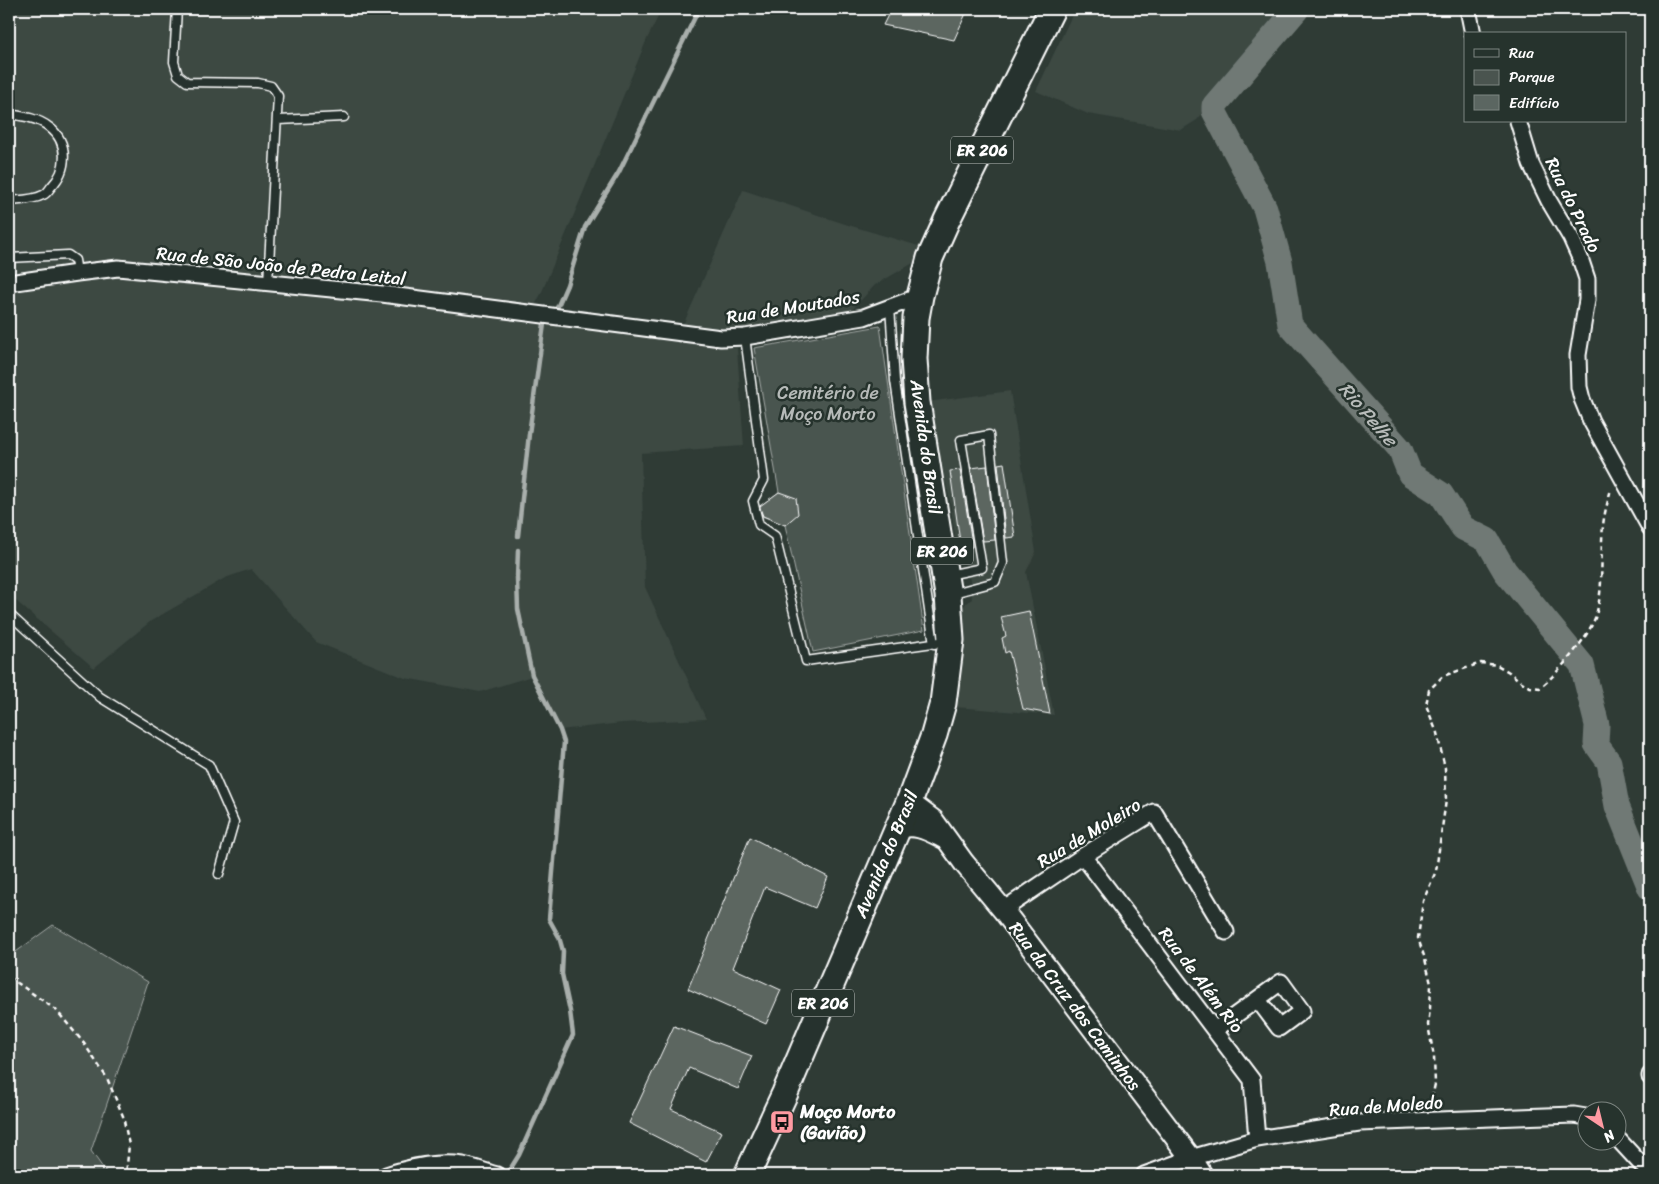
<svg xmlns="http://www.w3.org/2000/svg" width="1659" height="1184" font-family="Sriracha,sans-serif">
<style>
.built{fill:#3c4842}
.green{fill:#4a544f;stroke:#a4aaa7}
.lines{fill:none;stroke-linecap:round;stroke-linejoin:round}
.stream{stroke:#a9afac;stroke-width:4.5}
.river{stroke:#707975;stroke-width:25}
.building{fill:#5b6661;stroke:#fff}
.service-casing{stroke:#fff;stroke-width:11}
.minor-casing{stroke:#fff;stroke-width:19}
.tertiary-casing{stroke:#fff;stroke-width:24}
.primary-casing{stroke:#fff;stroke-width:29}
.path{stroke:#fff;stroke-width:2.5;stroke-dasharray:5 4;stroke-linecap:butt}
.service{stroke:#26332d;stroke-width:8}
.minor{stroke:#26332d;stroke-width:15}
.tertiary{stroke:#26332d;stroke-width:20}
.primary{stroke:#26332d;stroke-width:25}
.labels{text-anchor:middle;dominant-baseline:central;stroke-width:5;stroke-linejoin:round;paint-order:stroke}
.shield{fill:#26332d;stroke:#bec2c0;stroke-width:1}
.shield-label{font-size:16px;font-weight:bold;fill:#fff}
.street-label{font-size:18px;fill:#fff;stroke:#26332d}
.park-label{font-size:18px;fill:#b7bbb9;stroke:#26332d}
.poi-label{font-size:18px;font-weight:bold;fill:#fff;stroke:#26332d;text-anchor:start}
.water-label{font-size:19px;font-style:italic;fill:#b8bcba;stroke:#26332d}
</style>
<rect width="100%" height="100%" fill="#2f3b35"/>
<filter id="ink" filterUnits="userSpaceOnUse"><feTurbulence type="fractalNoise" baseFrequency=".02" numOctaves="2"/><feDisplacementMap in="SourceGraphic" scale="10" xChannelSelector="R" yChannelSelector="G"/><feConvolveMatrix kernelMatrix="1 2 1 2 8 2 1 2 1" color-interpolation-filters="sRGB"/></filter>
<g filter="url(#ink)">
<path class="built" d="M9 9H662L647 39 541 294 527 320 544 324 737 348 744 446 641 453 645 587 706 719 622 723 560 730 532 676 480 692 405 678 316 642 251 569 225 578 151 621 94 668 9 595Z
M1075 9H1290L1197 120 1181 130 1088 114 1036 91Z
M743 190 845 224 922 247 915 262 875 285 853 309 780 325 711 330 683 325Z
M1010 391 1036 552 1026 572 1054 715 954 707 962 645V611L966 603 972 599 968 564 962 562 958 557 950 501 927 402Z"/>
<path class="green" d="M880 326 924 630 813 652 785 525 762 516 760 506 779 492 754 348Z
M53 925 148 982 91 1151 108 1175H9V957Z"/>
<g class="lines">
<path class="stream" d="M557 308 567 285 585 227 619 172 699 9
M518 536 529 434 544 324
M509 1171 519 1155 573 1035 570 1011 562 974 563 951 559 937 549 919 564 742 560 730 532 675 518 609 517 578 518 550"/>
<path class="river" d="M1297 9 1214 106V111L1265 208 1280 262 1290 325 1400 449 1410 474 1441 494 1463 528 1487 540 1505 571 1582 665 1597 725 1596 744 1609 762 1617 806 1650 888"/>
</g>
<path class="building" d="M891 9H968L954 40 883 25Z
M1004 463 1015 537 1006 538 998 464Z
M987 466 995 540 983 541 971 468Z
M960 470 972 543V547L961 549 950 471Z
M779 492 796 498 798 514 785 525 763 516 760 508V506Z
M1029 611 1050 714 1023 709 1009 651 1005 653 1002 638 1006 636 1001 617Z
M750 837 828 877 815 908 765 887 733 968 781 990 766 1024 688 989Z
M674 1026 752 1056 738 1089 689 1068 671 1109 722 1132 706 1162 629 1123Z"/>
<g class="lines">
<defs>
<path id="service" d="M177 9 174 62 178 75 187 82 258 83 271 86 278 96 268 283
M9 114C22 116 38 118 49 127 69 142 68 170 51 187 49 190 46 194 43 195 34 200 19 200 9 201
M278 120 344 117
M9 258 68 255 75 260 77 273
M890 307 895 381 934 644
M745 337 764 480 753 501 759 525 775 536 806 661 947 641
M948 575 982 568 961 440 989 435 1003 563 995 582 950 594
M9 614 100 697 209 765 234 822 219 874"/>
<path id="minor" d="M1468 9 1473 34
M1518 121 1531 164 1549 201 1571 238 1580 258 1587 279V300L1578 355 1579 387 1582 399 1591 421 1650 528
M9 283 77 273 118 268 382 294 721 338 745 337 864 317 920 296
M1083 856 1252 1080 1257 1139
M1003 910 1083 856 1154 812 1226 932
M1215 1030 1281 982 1302 1011 1279 1028 1258 1000
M1650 1075V1077
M1616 1137 1650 1174
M386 1175C411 1167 437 1161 463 1165 474 1167 486 1172 497 1175
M1144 1175 1191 1158 1257 1139 1359 1123 1574 1115 1586 1117"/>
<path id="tertiary" d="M909 802 933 820 964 863 1003 910 1191 1158 1202 1175
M897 829C915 822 928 830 944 838"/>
<path id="primary" d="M747 1175 785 1093 909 802 934 735 943 703 951 640 948 595 917 402 914 359 916 318 920 296 930 258 947 220 1052 9"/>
</defs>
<use href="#service" class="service-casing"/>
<use href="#minor" class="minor-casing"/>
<use href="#tertiary" class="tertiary-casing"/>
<use href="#primary" class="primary-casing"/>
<path class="path" d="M9 977 56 1010 83 1042 107 1078 123 1116 129 1145 126 1175
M1430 1107 1435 1084 1434 1057 1428 1025 1430 1009 1431 984 1425 959 1418 938 1423 901 1436 871 1446 800 1445 768 1437 733 1426 705 1429 690 1443 676 1481 663 1497 665 1509 672 1520 681 1530 687 1540 688C1557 674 1590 636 1596 615 1604 587 1600 555 1603 526 1604 514 1608 501 1611 489"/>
<use href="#service" class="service"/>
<use href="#minor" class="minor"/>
<use href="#tertiary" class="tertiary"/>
<use href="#primary" class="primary"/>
</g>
</g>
<defs>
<symbol id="bus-square" viewBox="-11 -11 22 22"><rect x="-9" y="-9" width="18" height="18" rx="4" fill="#ff9aa2" stroke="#26332d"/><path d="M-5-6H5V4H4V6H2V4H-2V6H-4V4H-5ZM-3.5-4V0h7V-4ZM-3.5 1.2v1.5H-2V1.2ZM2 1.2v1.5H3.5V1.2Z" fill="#111"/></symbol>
</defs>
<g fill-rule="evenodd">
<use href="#bus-square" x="768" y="1108" width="28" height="28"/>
</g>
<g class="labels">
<g class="shield">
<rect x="951" y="136.5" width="62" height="27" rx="4"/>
<rect x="911" y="537.5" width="62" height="27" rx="4"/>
<rect x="792" y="989.5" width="62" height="27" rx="4"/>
</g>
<g class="shield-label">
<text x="982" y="150">ER 206</text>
<text x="942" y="551">ER 206</text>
<text x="823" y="1003">ER 206</text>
</g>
<g class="street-label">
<text transform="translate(1573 205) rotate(64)">Rua do Prado</text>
<text transform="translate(281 266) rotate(6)">Rua de São João de Pedra Leital</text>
<text transform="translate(793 307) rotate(-9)">Rua de Moutados</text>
<text transform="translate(926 447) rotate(82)">Avenida do Brasil</text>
<text transform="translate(1089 833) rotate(-31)">Rua de Moleiro</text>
<text transform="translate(886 854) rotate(-67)">Avenida do Brasil</text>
<text transform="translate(1201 980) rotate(53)">Rua de Além Rio</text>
<text transform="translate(1075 1006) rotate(53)">Rua da Cruz dos Caminhos</text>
<text transform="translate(1386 1106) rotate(-4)">Rua de Moledo</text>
</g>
<g class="park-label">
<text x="828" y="393">Cemitério de<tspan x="828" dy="21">Moço Morto</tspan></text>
</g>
<g class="poi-label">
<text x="800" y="1112">Moço Morto<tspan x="800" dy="21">(Gavião)</tspan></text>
</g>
<g class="water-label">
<text transform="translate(1368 414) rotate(49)">Rio Pelhe</text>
</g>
</g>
<rect width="1659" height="1184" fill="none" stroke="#26332d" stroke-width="30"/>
<rect x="15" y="15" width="1629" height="1154" fill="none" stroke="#fff" stroke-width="2" filter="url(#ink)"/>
<rect x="1464" y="32" width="162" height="90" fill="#26332d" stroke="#7d8581"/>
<rect x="1474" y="49" width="25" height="8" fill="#26332d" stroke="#7d8581"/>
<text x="1509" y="58" font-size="15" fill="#ffffff">Rua</text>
<rect x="1474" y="70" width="25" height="15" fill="#4a544f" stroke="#7d8581"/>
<text x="1509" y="82" font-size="15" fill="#ffffff">Parque</text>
<rect x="1474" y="95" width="25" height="15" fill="#5b6661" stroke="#7d8581"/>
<text x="1509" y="108" font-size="15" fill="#ffffff">Edifício</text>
<g transform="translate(1602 1126) rotate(145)"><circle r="24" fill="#26332d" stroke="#7d8581"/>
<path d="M0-4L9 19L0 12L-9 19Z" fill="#ff9aa2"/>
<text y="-8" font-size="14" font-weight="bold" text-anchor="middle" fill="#ffffff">N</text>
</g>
</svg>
